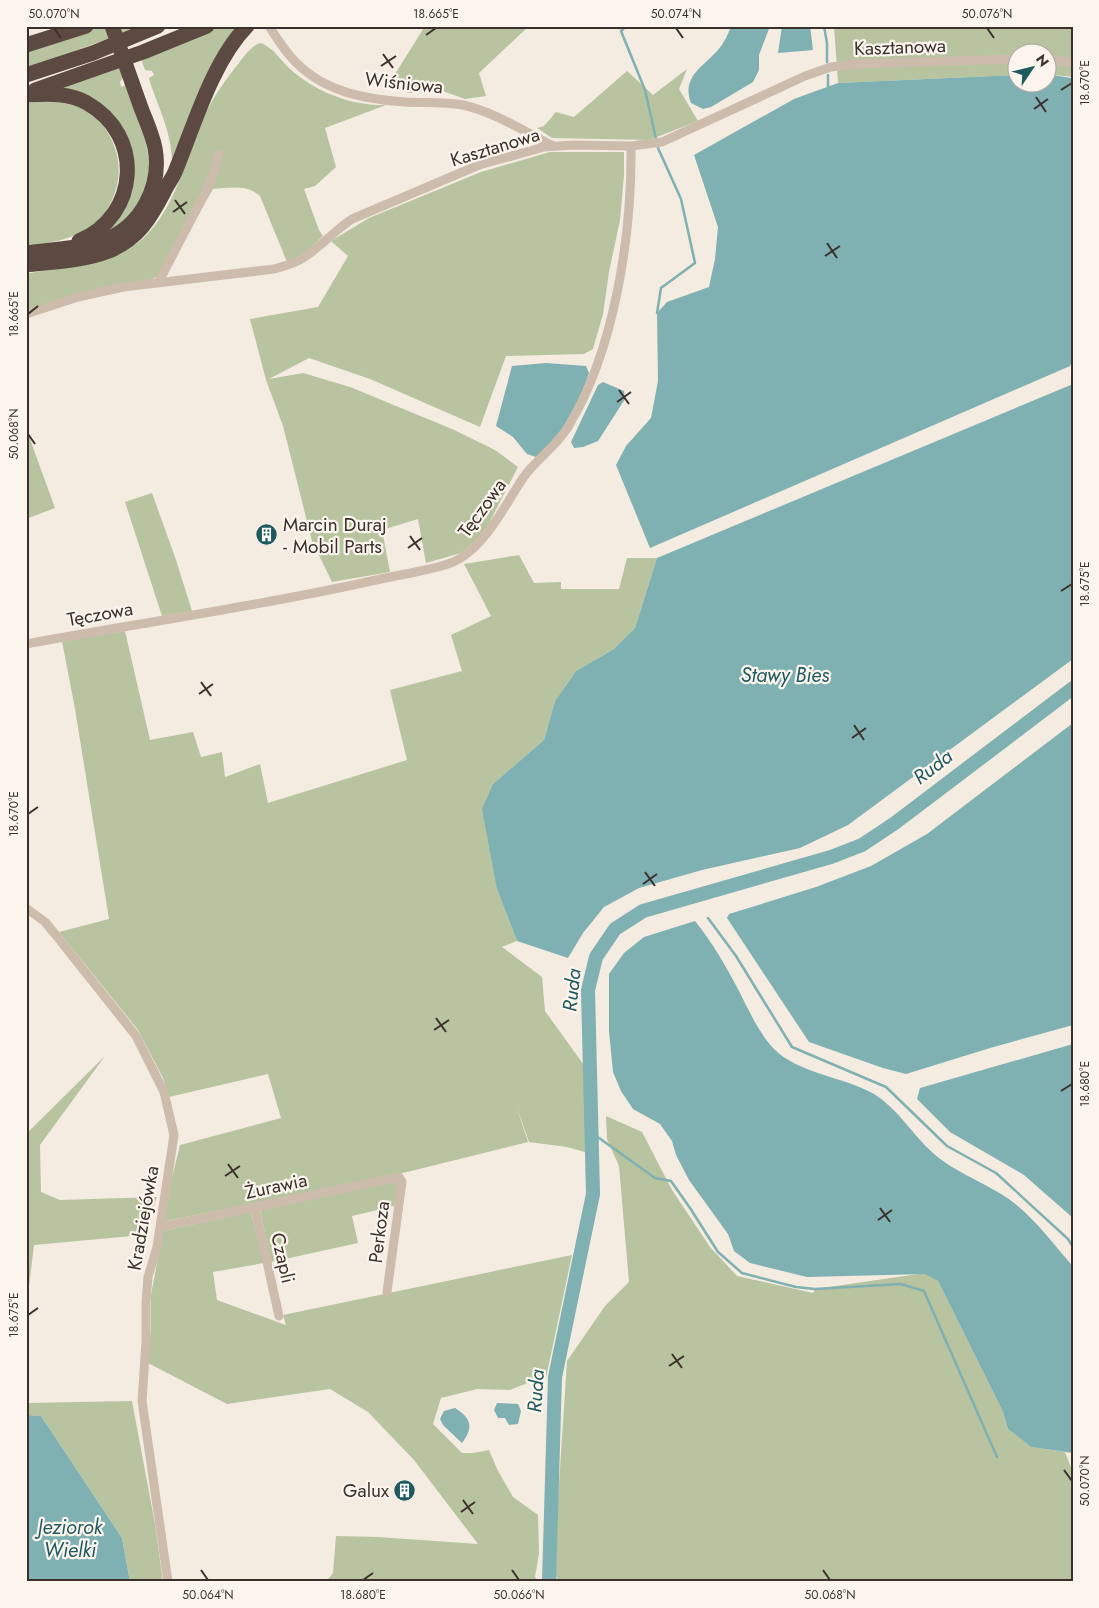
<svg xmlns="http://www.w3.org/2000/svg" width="1099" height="1608" font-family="Jost,sans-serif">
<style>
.green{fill:#b8c4a0}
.water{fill:#7fb0b2}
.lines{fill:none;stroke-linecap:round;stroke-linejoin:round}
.stream{stroke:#7fb0b2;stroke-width:2.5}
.river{stroke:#7fb0b2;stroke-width:14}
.minor{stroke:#cdbbac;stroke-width:9}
.motorway{stroke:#5c4a42;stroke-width:15}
.ticks{fill:none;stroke:#3b302b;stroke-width:2}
.labels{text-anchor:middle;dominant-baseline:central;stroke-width:4.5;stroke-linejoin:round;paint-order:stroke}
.street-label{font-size:19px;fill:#3b302b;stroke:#fbf5ee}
.poi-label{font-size:19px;fill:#3b302b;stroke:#fbf5ee;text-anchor:start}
.water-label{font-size:20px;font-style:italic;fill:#1f5a5e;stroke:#fbf5ee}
.neatline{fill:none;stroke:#3b302b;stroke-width:2}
.ticks-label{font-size:12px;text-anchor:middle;fill:#3b302b}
</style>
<rect width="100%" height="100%" fill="#f4ebe1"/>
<path class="green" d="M103 26H142L26 69V50Z
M222 26H238L172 163C172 134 159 109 150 82L149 78 154 75 152 71 145 70 141 59Z
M425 26H529L479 73 486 96 465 99 437 89 409 93 387 87Z
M834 26H1073V77L1047 74 1046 52H1016V75L838 83Z
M261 43C274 48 280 60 290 69 316 92 351 106 386 105L325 128 336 167 315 186 304 189 319 230 323 236 304 254 287 262 260 196C247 184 230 188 213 189L167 270 168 275 156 277 152 280 26 311V274C63 266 104 268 135 245 174 217 185 159 204 117 213 97 226 79 239 63 245 55 252 45 261 43Z
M120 67 123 78 120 82 121 87 126 85C143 132 168 178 126 220 120 225 113 229 106 233 113 222 122 212 128 201 140 178 133 147 122 126L120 127 58 88Z
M687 69 679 89 698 121 649 140 552 138 537 128 544 126 556 112 574 117 627 71 653 95Z
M43 101C57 101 71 102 84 108 92 112 99 119 104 127 121 151 124 179 109 206 107 210 104 216 101 219 99 222 95 224 92 226 71 240 50 243 26 247V103Z
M550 152H624V175L620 220 609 272 603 314 593 349 584 354 506 356 480 427 370 379 309 358 269 379 303 373 350 387 452 429 495 450 518 467 484 533 461 553 426 563 418 519 382 530 390 572 332 582 312 541 283 426 266 380 250 319 318 307 348 256 331 241 369 218 481 172Z
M26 428 55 508 26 519Z
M152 493 176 560 192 611 162 616 125 502Z
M519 555 534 583 561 582V589H619L627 558H657L635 628 614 649 576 671 555 701 544 740 493 784 497 889 517 941 502 947 542 977 545 1011 586 1068 588 1153 567 1147 529 1142 516 1105 528 1142 407 1172 161 1222 180 1145 281 1118 268 1074 169 1097 163 1078 138 1030 59 932 109 919 75 709 62 641 125 631 150 740 193 732 201 757 222 752 225 777 260 764 268 803 407 760 390 690 462 671 451 635 491 616 464 564Z
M105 1056 40 1145 41 1192 60 1200 157 1197 143 1235 34 1245 26 1311V1134Z
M606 1116 642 1132 672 1190 710 1247 737 1276 813 1293 815 1289 925 1273 938 1281 1003 1412 1008 1429 1031 1447 1065 1452 1073 1473V1582H557L554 1561 567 1361 605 1306 629 1282 619 1166 607 1139Z
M395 1182 399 1183 394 1206 352 1216 358 1243 271 1262 260 1209Z
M251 1212 264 1263 213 1272 217 1300 286 1325 283 1315 572 1255 546 1378 538 1379 510 1390 477 1389 441 1398 433 1424 462 1453H473L489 1450 498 1471 513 1497 538 1515 539 1553 535 1577 539 1582H326L333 1573 336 1536 378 1537 478 1544 414 1460 368 1412 330 1389 227 1404 148 1363 151 1328V1295L163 1231Z
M132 1401 155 1524 163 1582H130L122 1538 41 1416 26 1415V1403Z"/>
<path class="water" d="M731 26H770L759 55V70L753 82 711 107 703 109 691 103C681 77 703 67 718 50 724 43 728 35 731 26Z
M782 26H810L813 50 778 53Z
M1047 74 1071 78 1073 81V360L1070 366 650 548 616 465 626 446 651 418 658 381 657 313 667 302 709 287 715 259 718 227 694 155 794 99 838 83 1016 75V82H1046Z
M546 363 586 366 589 373 581 396 561 433 536 457 527 454 513 437 496 426 512 366Z
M603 382 624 391 625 399 598 441 583 447 574 448 571 442 598 385Z
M1073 384V659L848 825 800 848 702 870 639 888 604 907 583 933 568 958 517 941 497 889 482 809 493 784 544 740 555 701 576 671 614 649 635 628 657 558Z
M1073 723V1025L990 1048 906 1074 883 1068 809 1042 727 918 729 914 816 887 871 866 927 834Z
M695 921C712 942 726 966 739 991 749 1011 759 1033 774 1049 799 1074 845 1077 874 1094 898 1109 912 1134 933 1153 950 1169 980 1181 1001 1194 1027 1209 1051 1241 1070 1263L1073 1267V1453L1031 1447 1008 1429 1003 1412 938 1281 925 1274 807 1277 750 1263 734 1251 728 1234 689 1180 676 1155 672 1141 660 1124 633 1109 621 1091 613 1072 609 1031V974L624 953 644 937Z
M1073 1044V1218L1024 1175 950 1132 917 1099 920 1088Z
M497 1403 518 1404 521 1411 518 1424 509 1425 505 1418H498L494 1410Z
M455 1408C471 1418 474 1427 462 1443L443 1425 440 1419 444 1411Z
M26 1415 41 1416 122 1538 130 1582H26Z"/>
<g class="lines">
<path class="stream" d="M626 26 621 31 645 90 656 139
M824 26 827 43V62
M828 75V87
M657 313 661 288 695 263 681 199 658 148
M708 918 736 956 792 1047 886 1087 947 1146 996 1173 1068 1239 1073 1247
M592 1133 655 1178 671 1181 690 1208 718 1252 742 1273 796 1287 815 1289 901 1284 924 1291 997 1457"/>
<path class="river" d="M549 1582 555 1377 593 1194 588 990 596 957 615 929 643 911 831 857 862 845 895 823 1073 688"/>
<path class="minor" d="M269 26C276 37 283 48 291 57 320 91 363 99 405 102 424 103 444 102 463 105 495 112 523 131 553 146
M1046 58 1073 63
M158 283 203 197 211 180 219 154
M26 314 78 297 123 287 274 269C284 266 294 264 303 258 321 247 334 231 352 219L479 165 544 147 574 145 631 146 662 142 805 76 831 67 854 64 1016 59
M26 644C140 623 254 607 367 582 384 578 402 575 420 571 433 568 448 566 459 559 487 543 505 505 523 478 536 459 556 447 568 427 615 350 632 234 631 146
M26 908 45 922 55 934 136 1036 164 1092 174 1135 157 1247 148 1277 146 1302V1342L142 1401 168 1582
M255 1208 279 1316
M160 1227 399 1177 402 1182 387 1292"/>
<path class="motorway" d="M26 45 86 26
M26 75 93 53 158 26
M35 90 143 52 207 26
M26 95C46 94 69 92 87 103 144 135 140 215 79 241
M26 253C50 249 83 249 105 240 141 226 162 186 155 148 152 133 145 119 140 105 131 79 121 52 112 26
M26 265C53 262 83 261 109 251 138 239 150 219 164 192 167 185 172 179 175 172 194 126 212 62 247 26"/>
</g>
<path class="ticks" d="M54 28 61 38M676 28 683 38M987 28 994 38M426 35 436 28M383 54 393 68M381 66 396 56M1061 90 1072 83M1036 97 1046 112M1034 109 1048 99M175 200 185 214M173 212 187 202M827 243 837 258M825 256 840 246M28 314 38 306M619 390 629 404M617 402 631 392M28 434 35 444M410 536 420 550M408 548 422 538M1061 591 1072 584M201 682 211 696M199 694 213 684M854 725 864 740M852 738 866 728M28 814 38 807M645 872 655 886M643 884 657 874M436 1018 446 1032M434 1030 449 1020M1061 1091 1072 1084M228 1164 238 1178M225 1176 240 1166M880 1208 890 1222M878 1220 892 1210M28 1315 38 1308M672 1354 682 1368M669 1366 684 1356M1064 1470 1072 1481M463 1500 473 1514M461 1512 475 1502M201 1570 208 1580M512 1570 519 1580M823 1570 830 1580M363 1580 373 1573"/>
<defs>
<symbol id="building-disc" viewBox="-11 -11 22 22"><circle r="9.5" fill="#1f5a5e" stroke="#fbf5ee"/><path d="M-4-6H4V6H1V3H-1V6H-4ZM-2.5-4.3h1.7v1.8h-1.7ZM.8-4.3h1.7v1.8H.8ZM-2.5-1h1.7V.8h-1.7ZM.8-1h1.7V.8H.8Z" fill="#fff"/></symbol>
</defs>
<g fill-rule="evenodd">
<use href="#building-disc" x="254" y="522" width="25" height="25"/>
<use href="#building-disc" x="392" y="1478" width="25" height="25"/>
</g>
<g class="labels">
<g class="street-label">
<text transform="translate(900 47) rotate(-2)">Kasztanowa</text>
<text transform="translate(404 83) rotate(6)">Wiśniowa</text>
<text transform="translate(495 147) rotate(-17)">Kasztanowa</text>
<text transform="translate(482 508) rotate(-54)">Tęczowa</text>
<text transform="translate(100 614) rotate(-10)">Tęczowa</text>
<text transform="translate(276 1186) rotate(-12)">Żurawia</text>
<text transform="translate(143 1218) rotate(-80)">Kradziejówka</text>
<text transform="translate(379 1232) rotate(-83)">Perkoza</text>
<text transform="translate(283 1258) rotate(77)">Czapli</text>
</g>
<g class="poi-label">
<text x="283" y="524">Marcin Duraj<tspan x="283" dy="22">- Mobil Parts</tspan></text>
<text x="389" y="1490" text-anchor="end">Galux</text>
</g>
<g class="water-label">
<text x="785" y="675">Stawy Bies</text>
<text transform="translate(933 767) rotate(-37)">Ruda</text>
<text transform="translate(572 990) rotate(-84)">Ruda</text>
<text transform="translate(536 1391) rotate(-86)">Ruda</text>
<text x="70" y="1527">Jeziorok<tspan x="70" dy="23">Wielki</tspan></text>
</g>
</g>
<rect width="1099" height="1608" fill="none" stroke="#fbf5ee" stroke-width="55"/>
<g transform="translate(1032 68) rotate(55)"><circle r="24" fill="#fbf5ee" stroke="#aea6a0"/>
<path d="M0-4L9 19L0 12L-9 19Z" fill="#1f5a5e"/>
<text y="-8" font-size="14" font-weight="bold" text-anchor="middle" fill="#3b302b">N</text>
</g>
<rect x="28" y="28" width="1044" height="1552" class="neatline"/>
<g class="ticks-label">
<text x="54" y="18">50.070°N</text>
<text x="436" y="18">18.665°E</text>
<text x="676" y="18">50.074°N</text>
<text x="987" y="18">50.076°N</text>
<text transform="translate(1085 83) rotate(-90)" y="4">18.670°E</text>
<text transform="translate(14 314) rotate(-90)" y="4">18.665°E</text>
<text transform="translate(14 434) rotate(-90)" y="4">50.068°N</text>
<text transform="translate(1085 584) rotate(-90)" y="4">18.675°E</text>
<text transform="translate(14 814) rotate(-90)" y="4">18.670°E</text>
<text transform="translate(1085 1084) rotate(-90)" y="4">18.680°E</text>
<text transform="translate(14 1315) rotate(-90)" y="4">18.675°E</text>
<text transform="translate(1085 1481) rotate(-90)" y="4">50.070°N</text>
<text x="208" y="1599">50.064°N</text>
<text x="363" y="1599">18.680°E</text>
<text x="519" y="1599">50.066°N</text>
<text x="830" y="1599">50.068°N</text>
</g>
</svg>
